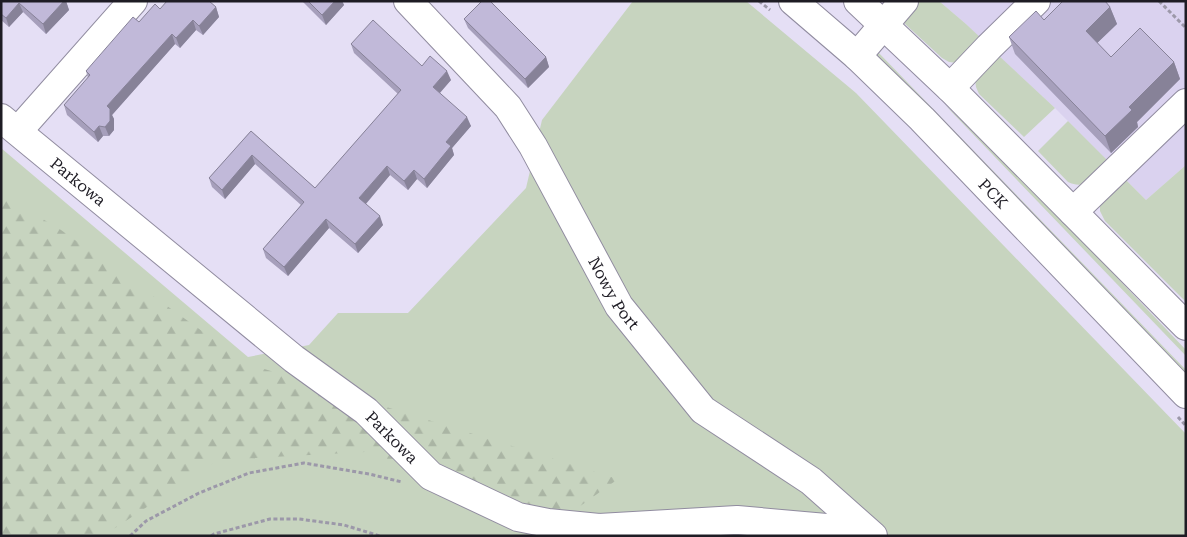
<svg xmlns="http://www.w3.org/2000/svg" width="1187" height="537" font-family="'Roboto Serif',serif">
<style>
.built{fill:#dad2ef}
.grass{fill:#c7d4bf}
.forest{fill:url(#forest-firs)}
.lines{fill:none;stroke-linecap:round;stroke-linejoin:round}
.minor-casing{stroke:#918ca0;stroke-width:30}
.path{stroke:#9c98a9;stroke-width:3;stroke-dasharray:4 2.5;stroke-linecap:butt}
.minor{stroke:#fff;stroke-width:28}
.wall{fill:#a69fbb}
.shaded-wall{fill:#878298}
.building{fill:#c1b9d9;stroke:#878298}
.labels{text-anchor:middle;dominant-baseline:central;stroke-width:5;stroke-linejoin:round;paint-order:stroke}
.street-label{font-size:16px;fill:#1e1c24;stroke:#f2edff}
</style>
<defs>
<pattern id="forest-firs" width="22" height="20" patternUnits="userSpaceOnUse" patternTransform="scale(1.25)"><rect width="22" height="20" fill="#c7d4bf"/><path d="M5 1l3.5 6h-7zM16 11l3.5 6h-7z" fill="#aab5a4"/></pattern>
</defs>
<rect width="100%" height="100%" fill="#e5dff5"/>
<path class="built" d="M939 1H1186V165L1146 200 1055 108 989 47 966 24Z"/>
<path class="grass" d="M633 1H746L856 93 1186 434V536H1V148L248 357 309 345 338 313H408L526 188 542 120Z
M919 1H939L966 24 983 40 957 63 949 62 942 58 904 23Z
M875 49 1186 370V376L873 52Z
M997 54 1055 108 1024 137 979 94 976 87 975 80Z
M945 105 1007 162 1186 350V356Z
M1068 121 1110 163C1097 175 1087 191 1068 182L1038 151Z
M1186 165V302L1105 221 1100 211V204L1123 177 1146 200Z"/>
<path class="forest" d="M1 194 61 230 248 364 618 479 565 517 365 452 218 460 103 536H1Z"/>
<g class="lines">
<defs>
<g id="minor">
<path id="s1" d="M408 1 508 107 533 146 619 306 703 410 811 481 873 536"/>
<path id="s2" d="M793 1 857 56 922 119 1186 394"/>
<path d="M858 1 950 88 1186 326"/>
<path d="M857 56 904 1"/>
<path d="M950 88 989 47 1036 1"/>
<path id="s3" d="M1 118 294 359 366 411 431 476 518 517 548 523 599 528 737 520 826 528 847 536"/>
<path d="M18 131 133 1"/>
<path d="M1073 212 1186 103"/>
</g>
</defs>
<use href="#minor" class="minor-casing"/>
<path class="path" d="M759 1 770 10
M1159 1 1186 28
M1178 417 1186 426
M130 536 146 521 199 493 249 473 304 463 369 474 402 482
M211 536 214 534 270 519H299L344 525 380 536"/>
<use href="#minor" class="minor"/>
</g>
<path class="wall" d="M1 1H66L69 10 46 34 23 12 9 27 1 20Z
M302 1H342L344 5 326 25Z
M216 7 219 17 203 35 196 30 180 48 175 44 112 115 114 119V130L109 136H103L98 142 67 115 64 105 88 78 86 71 139 22 160 9Z
M1110 7 1117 24 1097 43 1111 57 1174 62 1180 79 1137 122 1138 127 1111 153 1015 54 1009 37Z
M464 19 546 57 549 67 528 88 468 28Z
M351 44 422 66 451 80 440 93 471 126 452 148 454 155 427 188 417 179 408 190 390 175 366 204 383 225 358 253 329 228 288 276 266 258 263 249 301 205 255 164 225 199 212 187 209 178 251 131 315 188 398 94 354 53Z"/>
<path class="shaded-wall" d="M64 1H66L69 10 46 34 43 24Z
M335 1H342L344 5 326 25 322 15Z
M19 3 23 12 9 27 6 18Z
M216 7 219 17 203 35 199 26Z
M1110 7 1117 24 1092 48 1086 31Z
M193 20 196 30 180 48 176 38Z
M172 34 175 44 112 115 114 119V130L109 136 105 127 107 106Z
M546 57 549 67 528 88 525 79Z
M1174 62 1180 79 1137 122 1138 127 1111 153 1105 136 1129 107Z
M447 71 451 80 437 96 433 87Z
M467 117 471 126 452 148 454 155 427 188 424 179 446 142Z
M99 126 103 136 98 142 94 132Z
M252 155 255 164 225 199 222 190Z
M387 166 390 175 363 207 359 198Z
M414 170 417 179 408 190 404 181Z
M380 216 383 225 358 253 355 244Z
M326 219 329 228 288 276 284 267Z"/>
<path class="building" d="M1 1H64L43 24 19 3 6 18 1 14Z
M167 1H209L216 7 199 26 193 20 176 38 172 34 107 106 110 109V121L105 127 99 126 94 132 64 105 90 75 86 71 133 17 139 22 155 4 160 9Z
M308 1H335L322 15Z
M482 1H490L546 57 525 79 464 19Z
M1063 1H1105L1110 7 1086 31 1111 57 1140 28 1174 62 1129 107 1132 110 1105 136 1009 37 1036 11 1044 20Z
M373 20 422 66 430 56 447 71 433 87 467 117 446 142 451 146 424 179 414 170 404 181 387 166 359 198 380 216 355 244 326 219 284 267 263 249 304 202 252 155 222 190 209 178 251 131 315 188 401 90 351 44Z"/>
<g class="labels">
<g class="street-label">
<text stroke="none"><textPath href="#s3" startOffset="100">Parkowa</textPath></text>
<text stroke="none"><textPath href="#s2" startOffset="278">PCK</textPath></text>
<text stroke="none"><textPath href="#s1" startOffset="360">Nowy Port</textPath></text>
<text stroke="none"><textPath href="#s3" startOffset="505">Parkowa</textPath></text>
</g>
</g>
<rect width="1187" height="537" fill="none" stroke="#1e1c24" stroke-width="5"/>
</svg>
